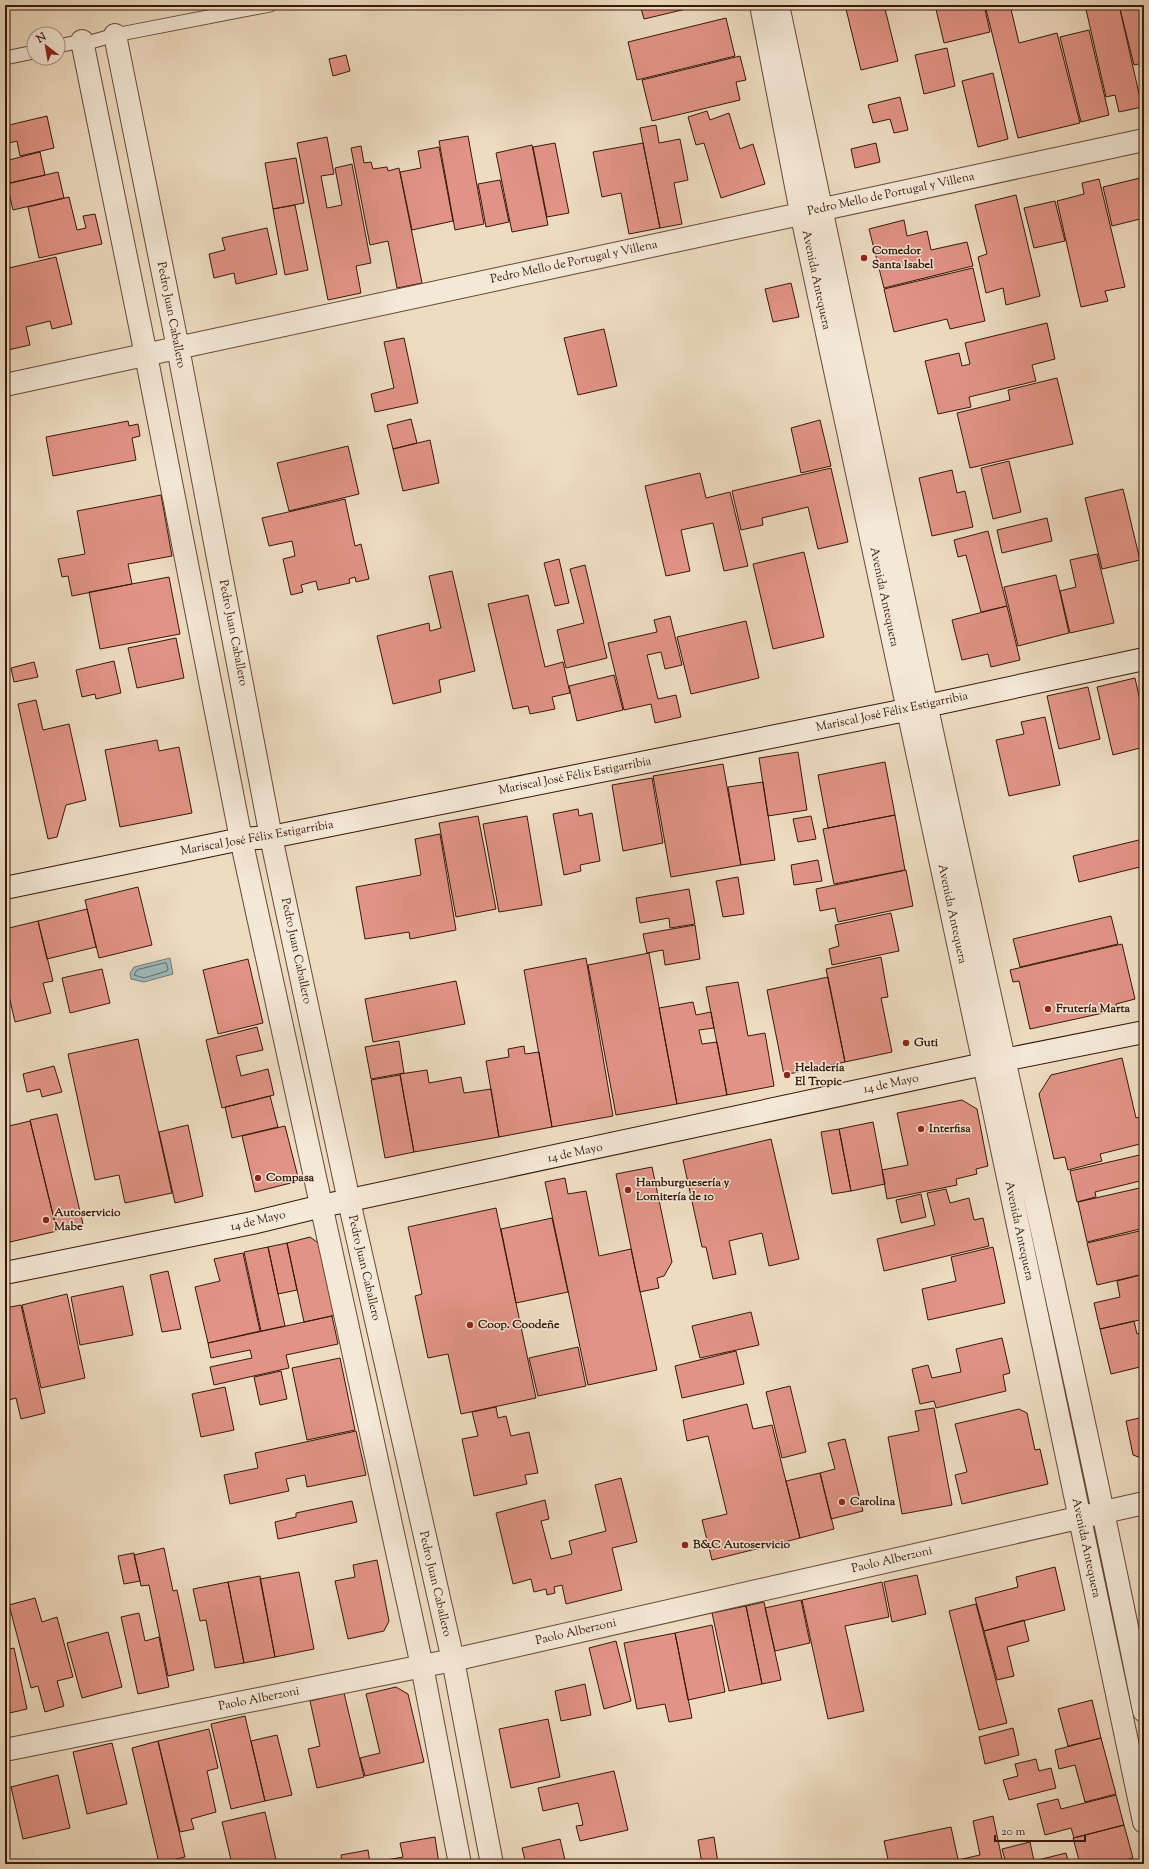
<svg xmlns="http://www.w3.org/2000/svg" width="1149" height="1869" font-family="'Sorts Mill Goudy',serif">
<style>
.water{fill:#9cbabb;stroke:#747974}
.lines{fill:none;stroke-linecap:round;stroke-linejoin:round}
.shore{stroke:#6a6962;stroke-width:1}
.building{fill:#e19386;stroke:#371809}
.service-casing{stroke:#654937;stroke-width:15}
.minor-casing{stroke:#654937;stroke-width:24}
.secondary-casing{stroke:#371809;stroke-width:24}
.service{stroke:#f4e8d7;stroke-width:13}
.minor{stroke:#f4e8d7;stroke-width:22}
.secondary{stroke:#f4e8d7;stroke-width:22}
.poi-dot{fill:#8f2418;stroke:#f4e8d7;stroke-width:1.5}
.labels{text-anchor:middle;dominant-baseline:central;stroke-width:3;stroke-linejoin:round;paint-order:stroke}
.street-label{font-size:12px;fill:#371809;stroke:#f4e8d7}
.poi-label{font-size:12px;font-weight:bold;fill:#371809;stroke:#f4e8d7;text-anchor:start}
</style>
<rect width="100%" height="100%" fill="#eedcc1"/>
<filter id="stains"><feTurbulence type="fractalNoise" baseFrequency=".005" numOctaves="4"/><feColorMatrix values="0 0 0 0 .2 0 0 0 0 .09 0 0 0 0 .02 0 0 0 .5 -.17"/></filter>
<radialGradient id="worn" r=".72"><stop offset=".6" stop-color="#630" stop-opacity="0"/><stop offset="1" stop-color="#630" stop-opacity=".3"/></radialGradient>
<path class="water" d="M170 958 173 974 144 982 131 979 130 973 134 967Z"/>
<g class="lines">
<path class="shore" d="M166 963 168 969 167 971 144 978 134 975 137 970Z"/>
</g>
<path class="building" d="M640 5H703L644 19Z
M845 5H884L898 61 861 70Z
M896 5H914L898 9Z
M935 5H984L990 32 944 43Z
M985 5H1010L1019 43 1057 33 1080 123 1018 138Z
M1085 5H1119L1142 107 1119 112 1115 95 1106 97Z
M1119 5H1144V63L1134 65Z
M726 18 735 56 637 80 628 42Z
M1089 30 1109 115 1081 122 1060 37Z
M947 48 955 86 924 94 915 55Z
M346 55 350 71 333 76 329 59Z
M740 56 746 80 736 82 740 100 652 121 642 80Z
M993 73 1008 139 978 147 962 81Z
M900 97 908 130 894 133 890 119 873 123 868 105Z
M707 111 710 120 729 113 740 149 753 144 765 184 721 198 704 143 696 145 688 117Z
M47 116 54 148 20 156 17 141 5 144V126Z
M656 125 659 143 680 139 688 180 674 183 682 224 660 228 640 128Z
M468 136 484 224 455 230 439 141Z
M327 137 334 174 321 176 327 208 342 205 335 168 352 164 371 263 356 266 361 293 328 300 297 143Z
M555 143 569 213 547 217 533 147Z
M643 143 660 228 629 234 621 193 602 197 593 152Z
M876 143 880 162 855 168 851 149Z
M532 145 548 225 512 232 496 153Z
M361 146 364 163 371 162 373 169 387 167 388 171 399 168 422 283 397 288 388 241 370 245 351 148Z
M439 147 453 221 412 230 400 172 421 168 418 151Z
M40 152 45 175 5 184V161Z
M296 158 304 203 273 209 265 163Z
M58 172 64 198 13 210 7 184Z
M1144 177V218L1112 226 1103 187Z
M1099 179 1125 287 1105 291 1108 301 1081 307 1057 201 1084 194 1082 183Z
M500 180 509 222 486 227 478 184Z
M1016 195 1040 296 1006 305 1003 288 986 293 978 257 987 254 975 205Z
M69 197 77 230 86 228 83 216 95 214 102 244 39 258 28 207Z
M1055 201 1065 241 1034 248 1024 208Z
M295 205 308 270 285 275 273 209Z
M904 220 907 236 927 231 931 250 967 242 973 266 884 288 869 229Z
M267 228 277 274 236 284 234 273 214 278 209 254 225 250 222 238Z
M56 257 72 324 52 329 50 321 26 327 30 345 8 350 5 338V269Z
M973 268 985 321 950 329 947 319 894 332 884 289Z
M791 283 799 317 773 322 765 289Z
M1047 323 1055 359 1032 365 1036 381 969 397 971 407 938 414 925 361 959 353 962 366 970 364 965 343Z
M604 329 617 386 578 395 564 338Z
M404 338 418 403 375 412 371 394 394 388 384 342Z
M1057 378 1073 444 970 468 957 413 1010 400 1008 390Z
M411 419 417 443 393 449 387 425Z
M820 420 831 466 801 473 791 428Z
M128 421 129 426 138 424 140 436 132 438 136 460 53 476 46 437Z
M430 440 439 483 403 491 393 449Z
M348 446 359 494 289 511 277 463Z
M1009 461 1021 512 993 519 981 468Z
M831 468 848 542 818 549 808 507 762 518 763 525 741 530 732 491Z
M952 470 957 493 965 491 973 527 932 536 919 478Z
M700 473 706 498 730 492 748 566 724 571 713 523 681 530 690 571 666 576 645 486Z
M1123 489 1140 560 1102 569 1085 498Z
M161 495 172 556 128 564 132 584 72 596 68 576 62 577 58 559 85 554 77 511Z
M345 499 355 546 361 544 369 579 356 582 355 577 349 579 350 583 318 590 316 581 301 585 303 592 291 595 283 559 295 556 292 541 269 546 262 518Z
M1047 518 1052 541 1002 553 997 530Z
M988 531 1007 606 981 612 966 555 958 557 954 540Z
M804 552 824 637 773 649 753 564Z
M1097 554 1114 623 1070 633 1060 591 1076 587 1070 560Z
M559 559 569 603 555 606 544 563Z
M585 565 607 658 566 668 557 630 584 623 570 569Z
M452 571 475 671 439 680 441 692 393 704 377 636 429 623 430 631 441 628 429 576Z
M1056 575 1069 633 1018 646 1004 587Z
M169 577 180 634 100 649 89 592Z
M528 595 545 667 563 662 570 693 552 697 555 709 530 714 528 706 513 709 488 604Z
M1007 606 1020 660 991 667 988 654 962 660 952 620Z
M670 616 682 665 665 669 661 652 647 655 658 699 676 695 681 717 655 723 651 704 624 710 608 643 657 632 654 620Z
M746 621 759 678 691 694 677 637Z
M176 638 184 678 137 688 128 648Z
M114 661 121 693 96 699 95 694 82 697 76 670Z
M34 662 38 677 14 682 11 668Z
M614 675 623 710 577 721 569 686Z
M1135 678 1144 718V747L1113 755 1097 687Z
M1088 687 1100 739 1059 749 1047 696Z
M36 700 43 730 69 724 86 800 66 805 57 837 48 839 18 704Z
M1045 717 1060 785 1009 796 996 740 1024 734 1021 722Z
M157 740 159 751 179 747 192 813 120 827 105 750Z
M798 752 807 810 768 816 759 758Z
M885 762 895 815 828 828 818 775Z
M723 764 741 865 671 877 653 776Z
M652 778 663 843 623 851 612 785Z
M763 782 775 860 741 865 728 787Z
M578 809 579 816 592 813 600 861 580 865 581 871 564 875 553 814Z
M895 815 905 870 834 884 823 829Z
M478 816 496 909 456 917 439 823Z
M527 816 542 905 499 912 483 824Z
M811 816 816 839 798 842 793 819Z
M440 834 456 930 410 939 409 932 365 939 356 887 421 875 415 839Z
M1143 839 1144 866 1079 882 1073 856Z
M818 860 822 881 794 885 791 865Z
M906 870 913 906 838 922 835 908 820 911 816 889Z
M738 877 744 914 723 917 716 881Z
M138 887 152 945 99 958 85 900Z
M689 889 695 924 670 928 669 918 640 923 636 898Z
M87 909 96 947 47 959 38 921Z
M891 913 899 951 832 965 829 949 839 946 835 925Z
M1111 916 1118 944 1020 967 1013 939Z
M38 921 53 981 43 983 51 1013 15 1022 5 978V976L9 975 5 958V929Z
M695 925 700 959 665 965 663 950 647 953 643 934Z
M1122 944 1135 999 1116 1004 1117 1010 1030 1029 1019 981 1013 982 1010 970Z
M649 953 677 1104 616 1115 588 965Z
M881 957 888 997 881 998 892 1052 845 1062 826 969Z
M586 958 613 1116 552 1127 524 970Z
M248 959 263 1023 218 1034 203 970Z
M102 969 110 1003 70 1013 62 978Z
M828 977 845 1062 784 1075 767 990Z
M456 981 465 1024 373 1042 365 999Z
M738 982 748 1036 765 1033 774 1086 727 1095 706 987Z
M693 1002 696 1015 711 1012 714 1028 699 1030 702 1044 717 1042 727 1095 677 1104 659 1008Z
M257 1027 263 1050 236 1056 241 1076 268 1069 274 1095 222 1108 206 1040Z
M138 1039 172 1193 125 1203 119 1175 95 1180 68 1054Z
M399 1041 404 1073 371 1079 365 1047Z
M524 1046 525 1054 539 1052 552 1127 499 1137 486 1061 509 1057 508 1049Z
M1122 1058 1136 1118 1144 1116V1143L1100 1154 1102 1161 1068 1170 1065 1157 1054 1159 1039 1094 1051 1075Z
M54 1066 62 1092 42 1097 40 1089 27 1092 23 1074Z
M427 1070 429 1083 461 1077 464 1093 491 1089 499 1137 414 1152 400 1074Z
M400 1075 414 1152 385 1158 371 1080Z
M270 1096 278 1127 232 1138 225 1107Z
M962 1100 977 1109 988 1166 976 1169 977 1174 956 1179 957 1185 887 1199 882 1170 908 1165 897 1113Z
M57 1114 83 1224 57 1231 30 1120Z
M30 1121 57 1231 10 1242 5 1223V1127Z
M873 1122 885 1184 851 1191 839 1129Z
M188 1125 203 1196 175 1203 159 1132Z
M285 1126 299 1181 255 1192 242 1136Z
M839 1129 851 1191 832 1194 821 1132Z
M771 1139 799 1259 769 1266 762 1233 729 1241 736 1274 713 1279 706 1247H702L683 1160Z
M1144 1154V1180L1095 1192 1096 1197 1077 1202 1070 1171Z
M652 1167 672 1262 664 1276 657 1278 659 1288 640 1292 616 1174Z
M565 1178 568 1194 586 1191 599 1256 631 1249 657 1370 588 1385 545 1182Z
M1144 1187V1228L1087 1242 1078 1202Z
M946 1189 950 1203 969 1198 974 1220 983 1218 989 1246 884 1271 877 1239 935 1225 927 1193Z
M921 1194 926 1217 901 1223 896 1200Z
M496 1208 536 1398 461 1414 448 1354 428 1358 415 1296 422 1294 408 1227Z
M552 1218 568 1292 516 1303 501 1229Z
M1144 1230V1274L1097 1285 1087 1243Z
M310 1237 321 1245 336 1315 304 1322 287 1243Z
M287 1243 297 1290 278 1294 268 1247Z
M268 1247 285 1326 261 1331 244 1252Z
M993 1247 1005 1303 928 1320 922 1289 956 1281 951 1257Z
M243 1253 260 1331 208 1343 195 1287 220 1281 214 1259Z
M168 1271 181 1329 162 1332 150 1275Z
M1144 1274V1319L1100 1329 1094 1303 1120 1297 1117 1281Z
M123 1286 133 1335 80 1345 71 1297Z
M67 1294 85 1378 41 1388 22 1305Z
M21 1305 45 1413 21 1419 16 1398 5 1401V1308Z
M751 1312 759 1345 700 1358 692 1326Z
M332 1316 338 1344 286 1355 289 1368 214 1385 210 1367 252 1358 250 1350 211 1358 208 1343Z
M1134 1321 1137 1334 1144 1332V1366L1111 1374 1100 1329Z
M1002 1338 1010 1373 1003 1375 1006 1391 936 1408 934 1401 920 1404 912 1369 928 1365 932 1378 961 1372 956 1349Z
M578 1347 586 1386 538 1396 529 1358Z
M736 1351 744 1384 682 1398 675 1366Z
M340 1358 355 1430 307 1440 292 1368Z
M281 1371 287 1399 260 1405 254 1377Z
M790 1386 806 1452 782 1458 766 1392Z
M225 1387 234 1430 201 1437 192 1394Z
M747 1404 753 1429 772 1425 800 1538 712 1560 702 1520 727 1514 708 1436 687 1441 683 1420Z
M496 1407 498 1418 506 1416 511 1436 529 1432 538 1473 525 1475 527 1484 474 1496 462 1439 478 1436 472 1412Z
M934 1408 952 1505 902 1514 888 1437 919 1431 915 1411Z
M1019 1409 1027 1413 1035 1450 1040 1449 1048 1484 962 1504 955 1475 967 1472 955 1424Z
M1144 1417V1459L1133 1455 1126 1421Z
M356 1431 366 1475 307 1487 305 1475 286 1479 289 1491 230 1504 224 1475 258 1468 255 1453Z
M845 1439 863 1511 831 1519 820 1473 835 1469 828 1443Z
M820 1473 834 1529 800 1538 786 1481Z
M621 1478 637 1542 612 1548 622 1590 566 1604 562 1585 554 1587 555 1593 547 1595 546 1589 534 1592 531 1579 513 1584 496 1513 545 1500 549 1519 541 1521 551 1559 572 1554 569 1541 606 1531 595 1485Z
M352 1501 357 1522 278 1539 275 1522 296 1517V1513Z
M164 1548 173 1591 177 1590 194 1670 168 1676 149 1585 141 1586 134 1555Z
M134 1553 140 1581 124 1584 118 1556Z
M377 1560 389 1621 384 1631 348 1639 335 1581 355 1577 353 1565Z
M1055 1567 1065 1610 984 1631 975 1598 1018 1587 1016 1577Z
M299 1572 314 1649 275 1657 260 1579Z
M917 1575 926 1614 892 1622 884 1582Z
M260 1576 275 1657 244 1663 228 1582Z
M228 1582 244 1663 215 1668 206 1620 200 1621 193 1589Z
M882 1582 889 1617 845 1626 864 1711 828 1719 802 1600Z
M35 1598 42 1622 57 1617 73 1677 57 1681 64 1706 45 1712 38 1686 31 1688 9 1605Z
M801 1600 810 1643 775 1651 765 1608Z
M764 1602 781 1680 762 1684 746 1606Z
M976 1604 1007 1723 979 1730 949 1611Z
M746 1606 762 1684 729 1691 712 1613Z
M139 1613 145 1641 159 1637 169 1687 138 1694 121 1617Z
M1024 1620 1029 1641 1007 1647 1014 1676 997 1680 984 1631Z
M712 1625 725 1692 688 1700 675 1633Z
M108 1632 122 1687 82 1698 67 1643Z
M675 1633 692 1718 669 1722 665 1704 637 1709 624 1643Z
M616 1641 631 1701 604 1709 589 1648Z
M14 1648 27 1709 5 1714V1650Z
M585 1684 591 1715 561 1721 555 1691Z
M396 1687 408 1694 424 1762 365 1776 360 1758 380 1753 366 1694Z
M344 1693 364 1777 317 1788 308 1749 320 1746 310 1701Z
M1092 1700 1101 1738 1068 1746 1058 1709Z
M245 1716 265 1801 231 1809 211 1724Z
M548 1719 560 1777 511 1788 499 1729Z
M1013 1728 1019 1755 985 1764 979 1737Z
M209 1729 218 1768 207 1771 216 1812 191 1819 194 1829 180 1832 158 1741Z
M277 1735 292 1795 265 1801 251 1741Z
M1101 1738 1116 1794 1085 1802 1075 1765 1059 1769 1055 1750Z
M158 1741 185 1857 159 1863 132 1748Z
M112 1743 127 1804 87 1814 73 1752Z
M1036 1759 1039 1771 1051 1768 1056 1788 1009 1800 1003 1780 1018 1776 1015 1764Z
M614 1771 628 1830 580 1841 576 1826 583 1825 578 1803 543 1811 538 1788Z
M58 1775 70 1828 23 1839 11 1787Z
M1116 1795 1124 1825 1074 1838 1071 1828 1045 1835 1037 1804 1058 1799 1061 1809Z
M265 1812 277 1864H232L222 1822Z
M993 1816 1003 1864H959L958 1860 980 1855 973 1821Z
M1124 1825 1133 1858 1110 1864H1080L1073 1838Z
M951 1827 959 1864H889L884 1841Z
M435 1837 439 1864H342L341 1855 368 1850 370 1863 403 1857 400 1843Z
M714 1837 718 1863 702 1864 698 1840Z
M560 1839 566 1864H526L522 1848Z
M1030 1842 1034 1861 1066 1853 1069 1864H1006L1002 1849Z"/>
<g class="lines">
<defs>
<path id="service" d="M58 46 82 41 87 43 115 35 270 5
M5 58 34 52"/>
<path id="minor" d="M761 5 801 212 984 1064 1144 1822
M778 5C829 239 876 474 927 708 999 1043 1077 1376 1144 1711
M115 35 178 348 271 837 349 1201 453 1660 492 1864
M82 41 146 355 241 839 422 1666 460 1864
M5 385 1144 140
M5 1750 453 1660 1144 1503"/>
<path id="secondary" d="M5 888 241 839 271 837 926 706 1144 659
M5 1273 252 1223 322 1206 984 1064 1144 1032"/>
</defs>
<use href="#service" class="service-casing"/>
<use href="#minor" class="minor-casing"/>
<use href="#secondary" class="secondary-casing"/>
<use href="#service" class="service"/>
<use href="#minor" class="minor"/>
<use href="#secondary" class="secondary"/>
</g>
<g class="poi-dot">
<circle cx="864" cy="258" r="4"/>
<circle cx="1048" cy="1009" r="4"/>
<circle cx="906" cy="1043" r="4"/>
<circle cx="787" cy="1075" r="4"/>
<circle cx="921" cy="1129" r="4"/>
<circle cx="258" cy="1178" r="4"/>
<circle cx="628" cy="1190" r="4"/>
<circle cx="46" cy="1220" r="4"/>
<circle cx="470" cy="1325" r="4"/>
<circle cx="842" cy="1502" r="4"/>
<circle cx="685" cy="1545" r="4"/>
</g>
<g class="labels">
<g class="street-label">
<text transform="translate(891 194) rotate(-12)">Pedro Mello de Portugal y Villena</text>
<text transform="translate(574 262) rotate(-12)">Pedro Mello de Portugal y Villena</text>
<text transform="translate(816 280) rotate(78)">Avenida Antequera</text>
<text transform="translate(171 315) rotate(79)">Pedro Juan Caballero</text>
<text transform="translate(884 597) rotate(78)">Avenida Antequera</text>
<text transform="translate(233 633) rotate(79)">Pedro Juan Caballero</text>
<text transform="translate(892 712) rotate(-12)">Mariscal José Félix Estigarribia</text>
<text transform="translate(575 776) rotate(-11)">Mariscal José Félix Estigarribia</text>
<text transform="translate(257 838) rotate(-10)">Mariscal José Félix Estigarribia</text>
<text transform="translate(952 914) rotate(78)">Avenida Antequera</text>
<text transform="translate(296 951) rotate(78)">Pedro Juan Caballero</text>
<text transform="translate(891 1084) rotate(-12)">14 de Mayo</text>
<text transform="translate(575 1153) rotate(-12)">14 de Mayo</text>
<text transform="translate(258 1221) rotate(-13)">14 de Mayo</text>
<text transform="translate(1019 1231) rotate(78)">Avenida Antequera</text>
<text transform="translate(364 1268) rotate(77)">Pedro Juan Caballero</text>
<text transform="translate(1086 1548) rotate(78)">Avenida Antequera</text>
<text transform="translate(892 1560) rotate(-13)">Paolo Alberzoni</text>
<text transform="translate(435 1584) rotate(77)">Pedro Juan Caballero</text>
<text transform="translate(576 1632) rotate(-13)">Paolo Alberzoni</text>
<text transform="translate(259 1699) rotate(-11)">Paolo Alberzoni</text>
</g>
<g class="poi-label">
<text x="872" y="251">Comedor<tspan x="872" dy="14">Santa Isabel</tspan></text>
<text x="1056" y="1009">Frutería Marta</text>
<text x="914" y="1043">Guti</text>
<text x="795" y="1068">Heladería<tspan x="795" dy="14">El Tropic</tspan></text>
<text x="929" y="1129">Interfisa</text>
<text x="266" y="1178">Compasa</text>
<text x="636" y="1183">Hamburguesería y<tspan x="636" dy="14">Lomitería de 10</tspan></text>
<text x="54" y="1213">Autoservicio<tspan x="54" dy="14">Mabe</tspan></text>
<text x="478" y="1325">Coop. Coodeñe</text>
<text x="850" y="1502">Carolina</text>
<text x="693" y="1545">B&amp;C Autoservicio</text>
</g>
</g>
<rect width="1149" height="1869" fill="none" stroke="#eedcc1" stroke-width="20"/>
<rect x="6" y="6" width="1137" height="1857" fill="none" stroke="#371809" stroke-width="2"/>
<rect x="10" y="10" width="1129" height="1849" fill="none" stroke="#371809"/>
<g transform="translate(46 46) rotate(329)"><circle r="19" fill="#f4e8d7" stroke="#a89585"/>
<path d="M0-3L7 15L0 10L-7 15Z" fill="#8f2418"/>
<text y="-6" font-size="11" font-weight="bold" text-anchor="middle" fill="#371809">N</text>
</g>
<path d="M995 1835v6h90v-6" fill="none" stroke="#371809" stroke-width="2"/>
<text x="1001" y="1835" font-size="12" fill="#371809" stroke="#f4e8d7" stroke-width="3" paint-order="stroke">20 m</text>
<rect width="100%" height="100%" filter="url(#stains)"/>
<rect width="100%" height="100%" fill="url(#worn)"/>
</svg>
